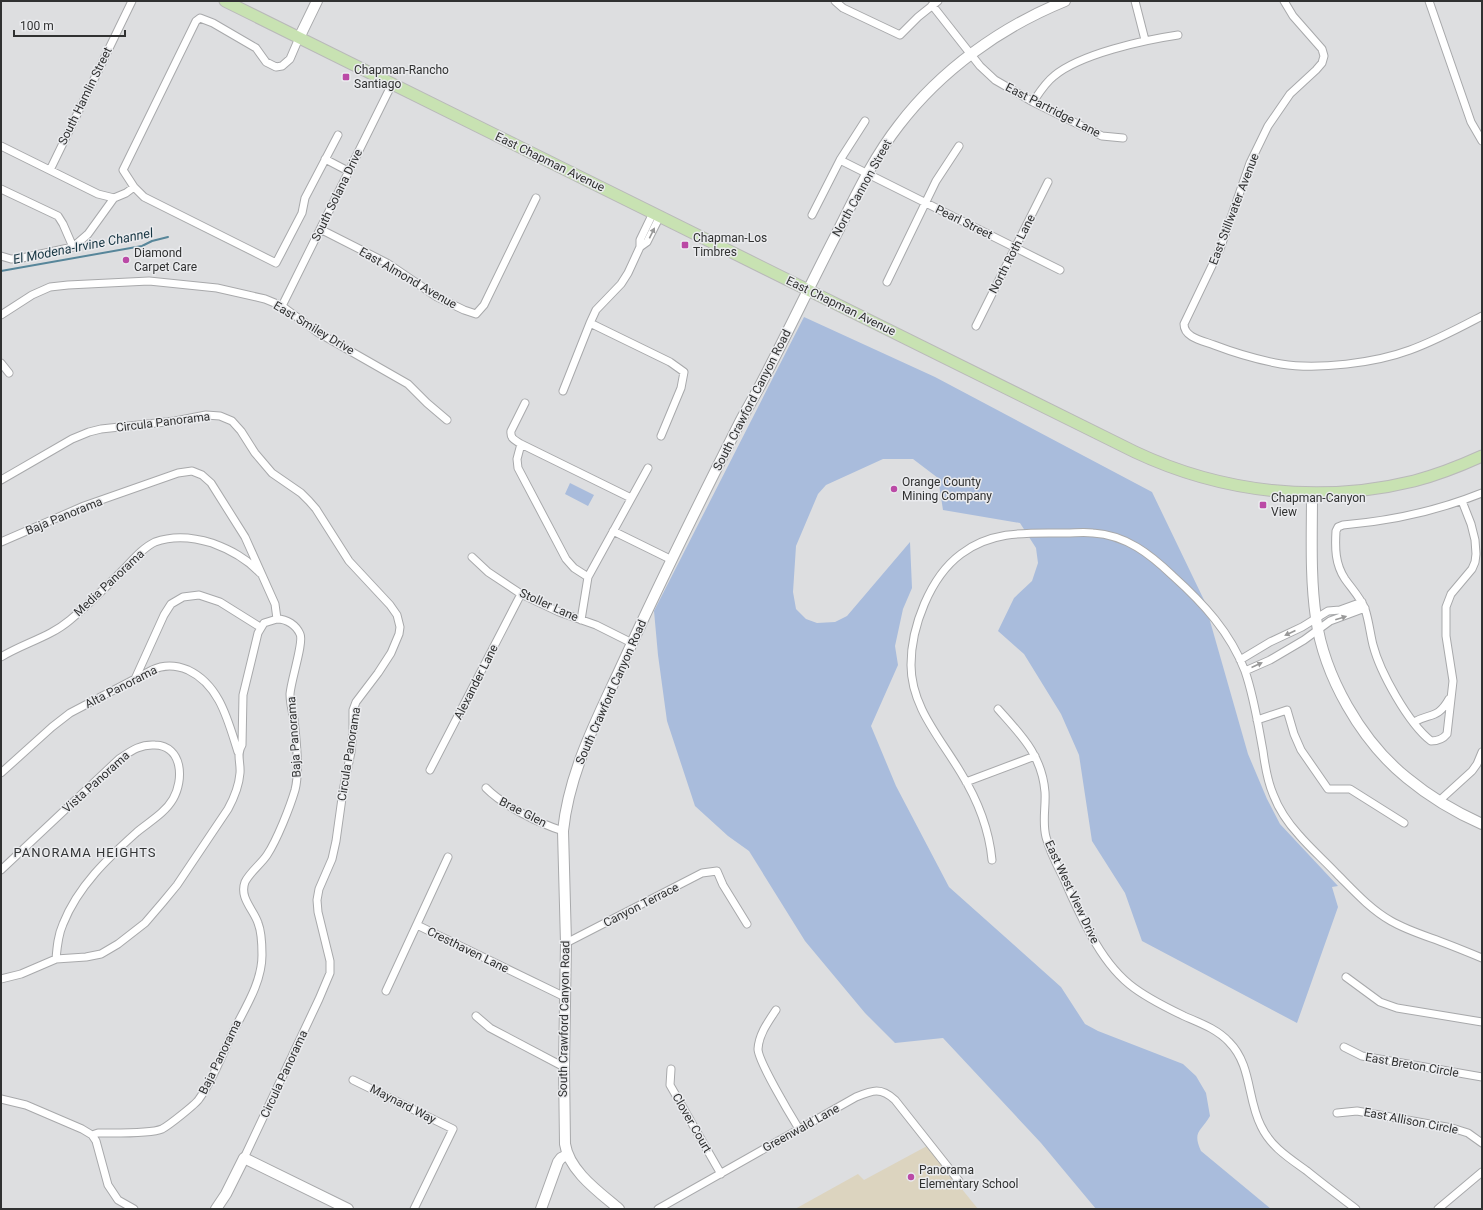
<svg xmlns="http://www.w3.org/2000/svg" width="1483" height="1210" font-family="Roboto,sans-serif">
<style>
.education{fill:#dcd4bf}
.green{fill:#a9bcdc}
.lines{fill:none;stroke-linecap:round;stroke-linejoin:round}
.stream{stroke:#57869a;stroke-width:2}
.street-casing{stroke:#a8a9ab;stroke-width:9}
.secondary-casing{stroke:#a8a9ab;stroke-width:12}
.primary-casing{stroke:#b9b9b9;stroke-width:13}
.street{stroke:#fff;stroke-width:7}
.secondary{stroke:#fff;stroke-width:10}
.primary{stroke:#c8e2b2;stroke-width:11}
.oneway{fill:#989898}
.poi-dot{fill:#bb4aa6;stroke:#eaebee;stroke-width:1.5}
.labels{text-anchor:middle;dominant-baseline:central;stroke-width:3;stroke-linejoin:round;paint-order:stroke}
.poi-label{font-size:12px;fill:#303131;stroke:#eaebee;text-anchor:start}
.street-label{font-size:12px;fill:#303131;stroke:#eaebee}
.water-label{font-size:13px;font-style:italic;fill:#163542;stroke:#eaebee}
.neighbourhood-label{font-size:13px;letter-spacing:1px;fill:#333536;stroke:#eaebee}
</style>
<rect width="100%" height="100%" fill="#dddee0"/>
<path class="education" d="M927 1146 978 1209H795L858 1174 864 1180Z"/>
<path class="green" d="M804 317 935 377 1152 492 1204 600 1248 754 1267 799 1280 824 1338 886 1332 887 1338 907 1297 1023 1142 941 1125 893 1092 841 1079 755 1061 714 1024 654 998 631 1014 598 1032 581 1038 563 1036 548 1020 523 943 510 938 478 913 459H883L826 485 818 494 796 546 793 592 796 609 806 619 817 623 835 622 847 616 910 542 912 588 903 609 895 646 898 665 871 726 896 786 949 887 1061 987 1085 1024 1098 1031 1183 1064 1196 1076 1206 1093 1210 1116C1201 1132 1192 1131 1201 1151L1271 1209H1096L1041 1143 943 1038 895 1043 865 1013 805 941 749 851 728 836 695 806 667 721 658 655 654 611Z
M570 483 594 495 588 506 565 494Z"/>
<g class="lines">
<path class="stream" d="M1 271 142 246 152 241 168 237"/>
<defs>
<path id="street" d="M835 1 843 8 900 35 918 17 938 1
M1135 1 1145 40
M1284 1 1293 16 1322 49 1324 56 1322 63 1316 70 1290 94 1268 126 1250 163 1220 249 1184 324C1184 338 1204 341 1214 345 1235 353 1259 360 1281 364 1318 370 1375 363 1410 350 1435 341 1459 328 1482 316
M1429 1 1471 122 1482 141
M932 5 980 66 995 80 1033 102 1102 136 1123 138
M1033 102C1039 93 1045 83 1054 76 1080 54 1144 40 1178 35
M1 146 98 194 114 198 126 193 134 187 123 170 196 21 200 18 213 23 256 48 266 62 276 67 282 66 290 59 299 38
M325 159 348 171
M840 160 1060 270
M50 170 132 1
M134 187 144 197 276 263 302 213 305 198 338 135
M1 189 58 216 63 224 73 247
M812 215 840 160 865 121
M320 229 387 263 437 297 464 310 476 314 484 305 536 198
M640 247 647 242 660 216
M1 256 11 259 22 258 73 247 88 234 114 198
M887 282 936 181 959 146
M282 306 392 84
M1 315 32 295 50 287 68 285 149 281 217 288 265 299 282 306 317 332 408 384 427 403 447 420
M590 323 670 362 684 372 681 388 661 436
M976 326 1048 182
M1 363 9 373
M563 391 590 323 596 310 621 284 628 273 640 247V240L653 213
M525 403 511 431C510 439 515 440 521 444L631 498
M521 444 517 459 518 468 566 559 574 568 588 577
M1 480 72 439 89 432 101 429 175 421 206 415 220 416 232 421 241 431 255 453 272 473 301 493 309 501 316 509 349 561 390 605 397 615 400 627 399 634 391 653 378 673 356 702 353 710V731L351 752 343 791 336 841 332 859 319 889 317 900 318 912 330 961V973L319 999 244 1158
M1462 501 1471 524 1475 540 1476 554 1475 562 1472 569 1451 594 1446 607V636L1453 681 1447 734C1443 739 1437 741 1431 741 1408 723 1380 672 1373 645 1370 633 1369 621 1365 609 1360 597 1352 589 1345 579 1335 564 1335 548 1336 531L1338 527 1343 525C1391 521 1437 511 1482 493
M613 531 672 560
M1 542 84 506 178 473 192 471 202 475 211 483 245 537 275 604 277 619C287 619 296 625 300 634 304 642 291 680 290 694 290 703 292 711 294 719 296 738 300 771 295 790 290 807 277 840 267 855 261 864 250 872 245 882 239 898 254 910 258 923 262 933 262 945 262 955 262 984 243 1011 231 1036 221 1057 213 1080 199 1099 196 1104 168 1126 162 1129 150 1134 112 1133 98 1133L92 1135
M472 557 488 572 521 594 559 612 596 625 632 643
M581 620 588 577 648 468
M1 657C24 643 50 637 70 620 88 605 105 588 121 572 131 562 142 548 155 542 174 535 193 537 212 543 231 550 246 558 260 573
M1240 660 1270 642 1302 627 1328 611 1340 610 1362 602
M1245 671 1270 660 1304 640 1330 621 1365 608
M135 679 164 615 171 604 183 597 199 595 220 602 260 627
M998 709C1021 735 1042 755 1045 792 1046 807 1042 822 1046 837 1050 852 1057 865 1064 879 1072 898 1081 917 1091 935 1116 981 1138 994 1184 1016 1200 1023 1217 1029 1229 1042 1252 1065 1247 1099 1261 1126 1271 1147 1289 1158 1307 1171 1323 1184 1339 1196 1356 1209
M1257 720 1287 710 1294 734 1301 750 1328 789H1350L1404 823
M1414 722C1430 713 1438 719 1449 699
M430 770 521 594
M1 773 52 727 70 713 152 670C165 664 176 665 188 670 220 685 228 721 238 752
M966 782 1035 756
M486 788C504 806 538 823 563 831
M1439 801 1472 771 1477 764 1482 752
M992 860C989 829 977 799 961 773 941 739 911 707 911 665 911 627 930 577 961 554 992 530 1029 533 1066 533 1075 533 1084 532 1093 533 1126 535 1150 554 1173 576 1203 603 1230 632 1245 671 1254 697 1258 724 1263 751 1265 766 1267 780 1273 794 1279 810 1288 823 1299 835 1311 849 1325 861 1337 874 1354 891 1370 909 1391 921 1403 928 1417 933 1431 938 1448 944 1465 951 1482 958
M1 870 119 759C131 751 140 744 155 745 183 746 184 780 173 799 165 813 149 822 137 832 108 858 78 886 63 924 58 935 57 947 56 959
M417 925 565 997
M566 943 702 873 717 871 723 885 747 924
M1346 977 1380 1002 1397 1008 1482 1022
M1 979 21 974 56 959 86 957 101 954 118 944 145 923 163 902 177 885 228 809C234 798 239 786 240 773 241 763 236 754 242 745L243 695 258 633 264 623 277 619
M386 991 448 857
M776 1010C768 1022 759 1034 758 1049 758 1061 791 1116 799 1129
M476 1016 490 1028 564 1067
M1344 1047 1362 1056 1482 1077
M671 1069 670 1085 721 1174
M353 1080 453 1129 414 1209
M1 1099 26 1105 82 1129 92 1135 96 1141 108 1185 118 1200 134 1209
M1337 1113 1357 1111 1452 1128 1468 1133 1482 1143
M658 1209 856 1097C873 1090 881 1087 895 1100L959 1181
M1438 1209 1482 1172"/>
<path id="secondary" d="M299 38 317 1
M1312 493C1312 535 1310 577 1316 618 1324 676 1361 741 1407 778 1430 797 1455 812 1482 824
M216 1209 226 1194 244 1158 348 1209
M541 1209 558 1162 561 1158 567 1155
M619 1209C599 1192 569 1171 565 1144L564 1067 566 943 563 831C569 772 597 719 621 667 659 584 700 501 741 420 748 407 756 394 763 380 789 330 813 279 839 229 857 193 874 157 899 125 941 70 1001 27 1065 1"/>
<path id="primary" d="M225 1 1135 452C1222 493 1320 504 1414 481 1437 475 1460 466 1482 456"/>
</defs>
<use href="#street" class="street-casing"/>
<use href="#secondary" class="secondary-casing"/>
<use href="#primary" class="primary-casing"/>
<use href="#street" class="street"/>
<use href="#secondary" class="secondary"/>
<use href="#primary" class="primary"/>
</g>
<defs><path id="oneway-solid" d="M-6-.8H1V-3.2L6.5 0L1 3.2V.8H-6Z"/></defs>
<g class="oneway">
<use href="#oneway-solid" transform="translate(652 233) rotate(-64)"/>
<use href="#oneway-solid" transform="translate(1341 618) rotate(-17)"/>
<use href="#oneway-solid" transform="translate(1290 633) rotate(155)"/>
<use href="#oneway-solid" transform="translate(1257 665) rotate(-24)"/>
</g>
<g class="poi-dot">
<rect x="342" y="73" width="8" height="8" rx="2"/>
<rect x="681" y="241" width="8" height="8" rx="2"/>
<circle cx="126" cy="260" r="4"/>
<circle cx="894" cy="489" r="4"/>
<rect x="1259" y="501" width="8" height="8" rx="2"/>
<circle cx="911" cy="1177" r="4"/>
</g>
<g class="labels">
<g class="poi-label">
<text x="354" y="70">Chapman-Rancho<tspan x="354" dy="14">Santiago</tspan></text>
<text x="693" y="238">Chapman-Los<tspan x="693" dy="14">Timbres</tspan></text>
<text x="134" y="253">Diamond<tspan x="134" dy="14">Carpet Care</tspan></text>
<text x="902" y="482">Orange County<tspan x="902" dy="14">Mining Company</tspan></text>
<text x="1271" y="498">Chapman-Canyon<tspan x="1271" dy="14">View</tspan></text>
<text x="919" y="1170">Panorama<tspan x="919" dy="14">Elementary School</tspan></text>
</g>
<g class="street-label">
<text transform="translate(85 96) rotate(-64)">South Hamlin Street</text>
<text transform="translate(1053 110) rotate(27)">East Partridge Lane</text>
<text transform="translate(550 162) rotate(26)">East Chapman Avenue</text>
<text transform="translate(862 188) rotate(-61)">North Cannon Street</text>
<text transform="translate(337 195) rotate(-64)">South Solana Drive</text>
<text transform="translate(1234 209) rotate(-69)">East Stillwater Avenue</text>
<text transform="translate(964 222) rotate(26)">Pearl Street</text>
<text transform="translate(1012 254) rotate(-63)">North Roth Lane</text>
<text transform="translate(408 278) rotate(30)">East Almond Avenue</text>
<text transform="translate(841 306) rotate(26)">East Chapman Avenue</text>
<text transform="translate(314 328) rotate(31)">East Smiley Drive</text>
<text transform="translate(752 400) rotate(-63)">South Crawford Canyon Road</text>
<text transform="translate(163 422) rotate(-7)">Circula Panorama</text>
<text transform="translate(64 516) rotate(-22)">Baja Panorama</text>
<text transform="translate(109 583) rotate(-43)">Media Panorama</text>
<text transform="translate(549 605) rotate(24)">Stoller Lane</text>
<text transform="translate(476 682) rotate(-63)">Alexander Lane</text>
<text transform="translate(121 687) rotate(-27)">Alta Panorama</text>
<text transform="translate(611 692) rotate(-66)">South Crawford Canyon Road</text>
<text transform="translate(294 737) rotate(-94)">Baja Panorama</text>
<text transform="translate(349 754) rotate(-81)">Circula Panorama</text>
<text transform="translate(96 782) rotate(-42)">Vista Panorama</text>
<text transform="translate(523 812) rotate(27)">Brae Glen</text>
<text transform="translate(1072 892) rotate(65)">East West View Drive</text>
<text transform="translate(641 905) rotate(-27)">Canyon Terrace</text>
<text transform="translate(468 950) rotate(26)">Cresthaven Lane</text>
<text transform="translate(564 1019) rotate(-89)">South Crawford Canyon Road</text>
<text transform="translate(220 1057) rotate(-64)">Baja Panorama</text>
<text transform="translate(1412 1065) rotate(10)">East Breton Circle</text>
<text transform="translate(284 1074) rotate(-65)">Circula Panorama</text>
<text transform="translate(403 1104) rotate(27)">Maynard Way</text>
<text transform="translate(1411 1121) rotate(11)">East Allison Circle</text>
<text transform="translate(692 1123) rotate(60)">Clover Court</text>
<text transform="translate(801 1128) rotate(-29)">Greenwald Lane</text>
</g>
<g class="water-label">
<text transform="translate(83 246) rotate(-11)">El Modena-Irvine Channel</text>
</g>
<g class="neighbourhood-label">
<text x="85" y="852">PANORAMA HEIGHTS</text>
</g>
</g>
<rect width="1483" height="1210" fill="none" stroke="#303131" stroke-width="4"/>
<path d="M14 30v6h111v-6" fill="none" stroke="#303131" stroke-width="2"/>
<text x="20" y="30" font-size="12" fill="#303131" stroke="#eaebee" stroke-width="3" paint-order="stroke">100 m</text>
</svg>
